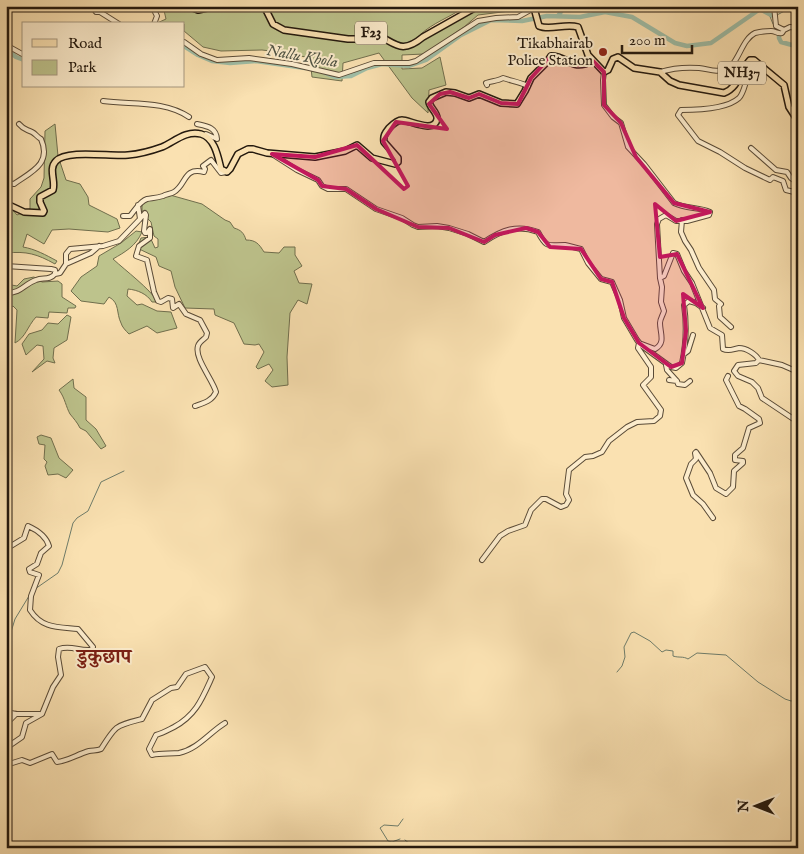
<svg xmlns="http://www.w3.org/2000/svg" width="804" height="854" font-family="'IM FELL English','Noto Serif Devanagari',serif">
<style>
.green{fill:#bdc38c;stroke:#706e4d}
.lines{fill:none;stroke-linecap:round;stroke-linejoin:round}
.stream{stroke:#6e7c6a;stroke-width:1}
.river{stroke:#9fbea7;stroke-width:4.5}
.minor-casing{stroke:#5a4b37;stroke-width:6}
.major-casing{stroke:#24190e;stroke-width:8}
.minor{stroke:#fceccc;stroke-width:4}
.major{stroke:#fae1b1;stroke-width:5}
.marked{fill:#c2185b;fill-opacity:0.2;stroke:#c2185b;stroke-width:4;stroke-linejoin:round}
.poi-dot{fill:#8f2418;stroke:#fceccc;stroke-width:2}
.labels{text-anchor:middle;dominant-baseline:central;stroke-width:4;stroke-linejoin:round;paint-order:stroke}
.shield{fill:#fceccc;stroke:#655847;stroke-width:1}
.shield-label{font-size:14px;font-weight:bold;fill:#24190e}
.poi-label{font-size:15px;fill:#24190e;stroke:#fceccc;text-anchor:end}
.water-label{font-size:16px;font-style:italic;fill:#4f5344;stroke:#fceccc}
.district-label{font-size:20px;font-weight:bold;fill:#7a1f14;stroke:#fceccc}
</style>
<rect width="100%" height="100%" fill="#fae1b1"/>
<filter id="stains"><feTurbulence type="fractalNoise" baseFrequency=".004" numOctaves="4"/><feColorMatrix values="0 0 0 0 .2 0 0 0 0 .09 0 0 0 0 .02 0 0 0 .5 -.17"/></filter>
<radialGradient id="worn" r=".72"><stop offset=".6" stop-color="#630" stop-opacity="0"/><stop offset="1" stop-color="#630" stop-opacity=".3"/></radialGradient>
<path class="green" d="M163 6H466C451 17 432 23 420 35L422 37 476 6H519L518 10 478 15 464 27 424 54 402 55V69L422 68 440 57 446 85 429 90 428 113 412 98 379 53 343 63 342 81 312 77 310 58 287 53 262 50 221 51 203 47 184 31V24H155L166 19Z
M55 124 58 156 66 180 80 184 88 197 89 205 117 219 120 228 108 232 69 229 52 230 44 244 27 234 23 247C35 249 46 255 57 261L55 264C37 254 27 251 6 253V196L12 209 17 215 30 209V199L41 187 44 178 45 131Z
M170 195 202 204 225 220 230 222 234 228C241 230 244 233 246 240 256 240 259 244 264 252L279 253 284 247H295V255L302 266 294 271 299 283 312 284 307 304 298 300 290 313 287 357 288 385 272 387 265 381 273 370 269 364 258 369 256 367 264 352 259 344 255 345 244 344 234 323 215 315 214 309 185 308 175 287 171 271 159 266 156 257 137 248 141 238 150 237 155 248 158 247V239L154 236 151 222 147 218V212L142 211V201Z
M136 231 142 232C136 246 125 252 113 259 126 271 149 288 158 302H152C147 294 138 290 128 289L127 296 137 305 142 304 157 311 171 312 177 328 157 333 147 326 129 334C126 331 122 327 121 323 116 313 120 303 109 297L104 304 81 301 71 291 81 277 97 266 99 256 121 243Z
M34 277 42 282 58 281 62 284V297L76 306 75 308H68L67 313 49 312 48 318 36 317C27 327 26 337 15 343L17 310 13 306 9 308 6 315V284L17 286 24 279Z
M67 315 71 317 67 340 54 348 53 358 55 363 47 361 32 372 44 359 43 346 37 345 26 355 22 344 29 334 42 330 48 323 58 324Z
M73 379 74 388 86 397V420L96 429 106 446 101 449 86 431 80 428C77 422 74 419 70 414 66 407 65 398 59 390Z
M41 435 51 438 59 458 73 470 66 478 58 474 48 475 45 466 47 462 44 459 45 445 39 444 37 437Z"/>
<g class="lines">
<path class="stream" d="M769 14 773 24
M777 15 794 6
M774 27 779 31
M35 589 58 573 62 565 73 523 77 518 88 511 101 482 124 471
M6 635 11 632 15 619 29 596
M617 672 622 666 625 657 624 647 631 633 634 632 650 641 662 652 666 650 673 651V656C679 658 683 656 688 659L697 653 726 655 758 682 785 699 791 701 798 700
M400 839 392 842 388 841 380 828 384 825 398 826 403 819
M405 840 410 844V848"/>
<path class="river" d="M558 16 565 6
M779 34V38L781 42 792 45H798
M184 46 198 55 212 61 230 63 256 61 305 68
M6 49 16 57 24 60
M325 73 335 77 351 76 367 68 382 64 409 66 426 60 461 35 491 20 522 21 547 16 580 17 605 12 632 17 675 43 687 46 711 43 760 9 773 16"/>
<defs>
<path id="minor" d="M92 6 96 12H100L119 24
M152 6 157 16 154 24
M543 6 547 8 552 6
M774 6 776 26 784 30
M184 42 201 54 217 60 249 58 292 64 339 75 374 63H409L416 61 478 21 496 18 518 17 534 8
M6 45 24 55
M756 63C753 67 750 71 748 76 745 83 744 93 739 98 727 109 696 110 681 110L678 115 698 141 720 152 745 168 770 180 773 177 783 181 786 190 798 193
M604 72 603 80 604 105 613 117 621 123 628 147 644 164 674 203C686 209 699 207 710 212L709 215 687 221H676L666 215 659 219 657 224 660 278 664 276 673 253 677 254 684 271 692 283 710 328 722 335 723 349C729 352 733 349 739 348 746 348 756 354 759 360L782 365 798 372
M660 72C673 68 686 67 699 68 709 69 716 73 726 69 739 64 741 40 755 33 759 32 767 31 771 31 776 31 776 34 782 33L784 30 790 27 798 28
M487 85 486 83C492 81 498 81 503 78 512 81 519 82 528 86
M103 101C131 105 164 100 189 117
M197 124C206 126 216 127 217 139L206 134
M751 148 776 170 787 172 791 178 798 183
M272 154 297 170 318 180 322 186 328 189H346L376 209 402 218 413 225 418 227 437 226 449 228 468 234 484 242C502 230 517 224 538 232 547 249 548 245 565 245 570 246 576 248 581 249L588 263 601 279 612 282 620 300 624 318 637 340 642 346 671 367 676 368 682 363C686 344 687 325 684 305L689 301 696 303 703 308
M6 183 14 184C31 172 52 164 41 139 37 137 36 134 32 132 26 129 24 130 19 124
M123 216H130C135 210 140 201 147 199 153 198 157 198 163 196 166 194 171 194 174 192 187 184 183 167 204 172L205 169 203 166 211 160 221 173 227 172
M140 219 145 213 146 215 144 231 145 233H147L150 229V238L139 246 136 256 147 260 154 292 158 301 161 302 168 298 172 299 173 308 179 304 186 314 200 320 207 333 206 337C203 340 199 342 198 346 194 358 213 380 216 392 212 401 204 403 195 406
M682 220 681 232 685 241 691 250 699 268 714 290 715 299 721 304 719 306 720 317 731 327
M66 264V254L70 249 103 246 119 241 140 219 138 205
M6 266 51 269 55 270V274C49 281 43 277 36 280 24 284 22 293 6 293
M55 274 60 273 66 264 91 253 99 246
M684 354 688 351 693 335
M759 360 756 363 738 365 734 371 738 376 752 382 758 388 762 398 798 422
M666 365 667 370 677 381 669 380
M677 381 678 384 685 385 690 381
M713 518 703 504 693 495 686 478 691 464 696 459 695 453 696 452 710 473 716 488 726 494 733 487 734 471 743 463V461L735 460V455L743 448 749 428 760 423 759 419 745 409 739 406 726 380 728 376
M6 549 24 538 28 526C37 530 46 536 49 546L41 553 37 564 29 569 30 572 39 575 31 596 30 610C42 629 59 627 78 629L93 647 91 650C78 651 71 645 59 649L58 657 61 675 53 687 42 714 26 723 22 737 6 748
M482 560 500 536 508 531 525 525 531 510 542 499H546L561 507 566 505 569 500 566 494 569 470 585 457 593 456 602 452 609 441 627 427 637 422 654 421 660 416 661 410 643 385 651 377V367L638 348 639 343 655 349C666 343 660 333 660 323 660 319 663 315 664 311L661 302 662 287 660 278
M6 712 16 714H40
M6 724 16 714
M6 765 22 760 30 763 52 754 57 762C68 761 78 754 89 751 93 750 97 751 101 749 116 725 115 726 142 719L152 700 171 688 177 687 186 674 205 667 212 677C202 699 196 715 174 727 168 730 163 733 156 735L149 749 152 755C161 753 170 754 179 753 198 749 210 732 225 723"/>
<path id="major" d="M188 6 198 10 216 6
M264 6 273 24 284 30 348 39H362L372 33C394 40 399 57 423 37L478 6
M543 6 534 8 539 26C550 31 565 23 578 27L588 55 604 72 608 70 613 59 618 57 634 68 660 72 670 81 679 85 724 93C739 87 740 71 750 60H754L784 85 789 107 798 121
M6 206 9 205 24 212 43 213 44 211 40 202V197L53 190C56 181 48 169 56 161 67 149 112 157 128 155 140 154 151 151 162 147 174 142 186 130 201 134 215 138 218 157 221 169L227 172 230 169 238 154 248 149H253L267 153 315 157 345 151 357 145 372 158 395 164 398 162V158L384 142C383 136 385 133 389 128 392 125 397 120 402 120 409 120 435 134 437 119 438 113 430 108 429 102L432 98 446 92 455 93 469 98 479 94 501 103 517 104 525 91 531 78 547 62 551 56C569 56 570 72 593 61"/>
</defs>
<use href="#minor" class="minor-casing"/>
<use href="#major" class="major-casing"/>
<use href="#minor" class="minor"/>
<use href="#major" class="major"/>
</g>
<path class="marked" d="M551 56 578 65 593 61 604 72V105L621 123 636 157 674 203 710 212 676 221 655 204 660 257 677 254 703 308 683 294 686 331 682 363 671 367 639 343 624 318 612 282 601 279 581 249 550 247 538 232 526 228 495 235 484 242 449 228 418 227 376 209 346 189 322 186 318 180 272 154 315 157 357 145 404 189 408 186 383 141 396 122 447 129 429 104 440 94 450 92 469 98 479 94 501 103 518 104 531 78Z"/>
<circle class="poi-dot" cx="603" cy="52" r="5"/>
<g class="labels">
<g class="shield">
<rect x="355" y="21.5" width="32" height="23" rx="4"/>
<rect x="718" y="61.5" width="48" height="23" rx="4"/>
</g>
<g class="shield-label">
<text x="371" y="33">F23</text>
<text x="742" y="73">NH37</text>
</g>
<g class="poi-label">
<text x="593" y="43">Tikabhairab<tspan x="593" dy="17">Police Station</tspan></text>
</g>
<g class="water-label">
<text transform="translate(302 57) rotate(10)">Nallu Khola</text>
</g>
<g class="district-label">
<text x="104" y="657">डुकुछाप</text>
</g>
</g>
<rect width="804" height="854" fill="none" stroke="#fae1b1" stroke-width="25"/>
<rect x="8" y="8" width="789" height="839" fill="none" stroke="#24190e" stroke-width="2.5"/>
<rect x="12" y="12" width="779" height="829" fill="none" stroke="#24190e"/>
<rect x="22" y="22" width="162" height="65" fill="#fceccc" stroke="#a69880"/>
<rect x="32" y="39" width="25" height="8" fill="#fae1b1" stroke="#a69880"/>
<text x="68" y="48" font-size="15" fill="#24190e">Road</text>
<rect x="32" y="60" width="25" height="15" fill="#bdc38c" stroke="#a69880"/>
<text x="68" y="72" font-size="15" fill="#24190e">Park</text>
<g transform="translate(756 806) rotate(270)" stroke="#fceccc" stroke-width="4" paint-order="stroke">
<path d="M0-4L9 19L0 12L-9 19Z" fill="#24190e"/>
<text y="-8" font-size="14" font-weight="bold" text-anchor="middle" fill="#24190e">N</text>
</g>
<path d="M622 45v8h70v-8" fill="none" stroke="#24190e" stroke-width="2.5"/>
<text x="629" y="45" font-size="15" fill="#24190e" stroke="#fceccc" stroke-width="4" paint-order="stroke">200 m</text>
<rect width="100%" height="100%" filter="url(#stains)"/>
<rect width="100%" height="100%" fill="url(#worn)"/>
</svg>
